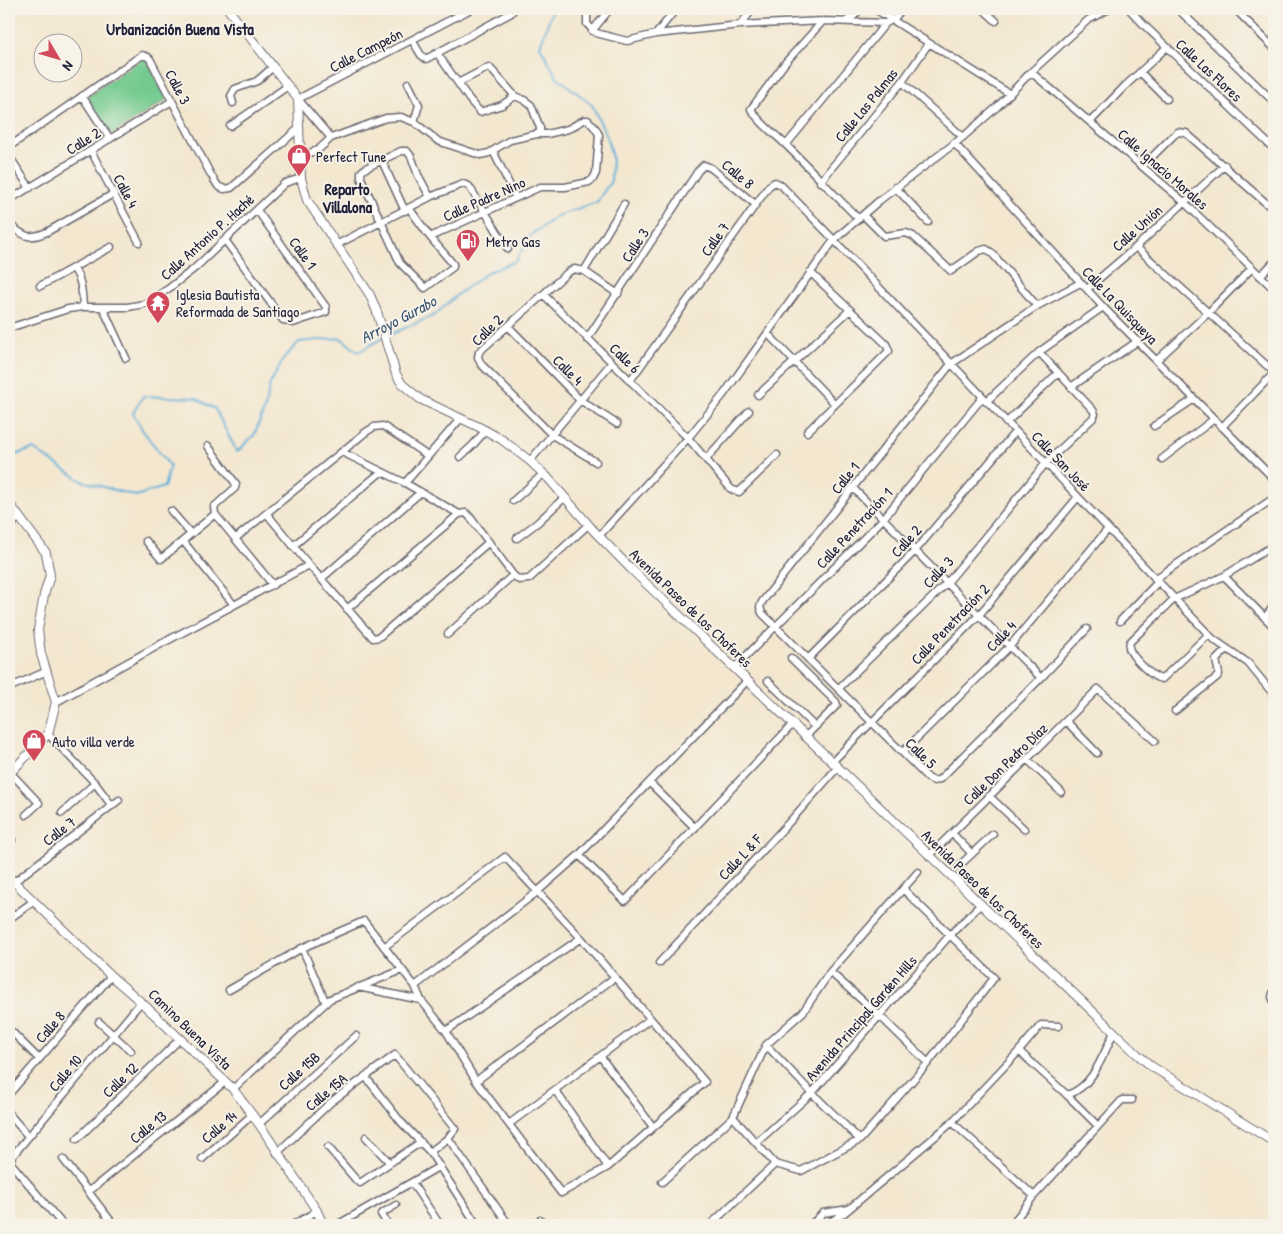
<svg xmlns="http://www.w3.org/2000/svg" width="1283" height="1234" font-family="'Patrick Hand',sans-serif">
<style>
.green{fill:#73ca8f;stroke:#4a7665}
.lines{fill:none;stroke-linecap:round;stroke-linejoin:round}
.stream{stroke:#60afda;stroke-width:2}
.minor-casing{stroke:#6b676f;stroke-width:9}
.tertiary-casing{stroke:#6b676f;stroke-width:10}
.minor{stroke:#fff;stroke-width:6}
.tertiary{stroke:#fff;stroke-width:8}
.labels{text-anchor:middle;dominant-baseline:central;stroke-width:4;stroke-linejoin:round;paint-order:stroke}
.street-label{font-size:15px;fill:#22223b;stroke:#f7f3e8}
.poi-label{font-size:15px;fill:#22223b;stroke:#f7f3e8;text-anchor:start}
.neighbourhood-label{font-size:16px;font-weight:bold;fill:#22223b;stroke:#f7f3e8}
.water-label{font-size:16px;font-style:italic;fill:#385373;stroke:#f7f3e8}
</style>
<rect width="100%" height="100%" fill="#f7f3e8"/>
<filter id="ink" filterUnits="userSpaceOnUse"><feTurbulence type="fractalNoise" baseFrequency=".02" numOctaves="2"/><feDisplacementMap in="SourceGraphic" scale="10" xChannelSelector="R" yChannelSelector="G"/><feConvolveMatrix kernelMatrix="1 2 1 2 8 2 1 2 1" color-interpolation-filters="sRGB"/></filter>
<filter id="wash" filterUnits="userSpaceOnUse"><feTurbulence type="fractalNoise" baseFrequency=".0096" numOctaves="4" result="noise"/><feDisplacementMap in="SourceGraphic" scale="20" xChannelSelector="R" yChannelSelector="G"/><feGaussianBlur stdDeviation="1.12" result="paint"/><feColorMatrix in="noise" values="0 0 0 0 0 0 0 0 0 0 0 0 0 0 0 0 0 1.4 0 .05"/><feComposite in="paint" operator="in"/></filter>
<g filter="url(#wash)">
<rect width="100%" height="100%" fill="#f3e7d0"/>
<path class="green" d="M143 58 146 60 165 94 166 100 114 133H110L87 99 88 96Z"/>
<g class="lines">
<path class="stream" d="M387 336 435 315 458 294 488 272 516 261 531 235 557 216 597 202 611 181 612 158 607 137 592 105 557 77 540 46 553 9
M9 457 33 449 82 481 136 496 164 487 170 466 143 431 133 413 143 396 195 398 215 409 237 452 254 435 265 408 270 384 284 358 299 342 341 338 358 352 383 338"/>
</g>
</g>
<g filter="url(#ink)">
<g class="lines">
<defs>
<path id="minor" d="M587 9V24L596 33 627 41 656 34 740 25 823 21 886 23
M875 9 1010 94
M983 9 996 21
M1129 9 1144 25 1274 149
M1178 9 1274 102
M1235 9 1274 48
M9 10 11 9
M823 21 785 63 751 109C759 123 774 133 786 145 811 169 834 195 859 219
M846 21 854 16 860 9
M740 25 753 9
M592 31 610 9
M656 34 676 9
M412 40 421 55 426 59 511 13 514 9
M437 53 469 99 480 112 502 105 515 96
M1031 72 1184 202 1274 289
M1141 73 1167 99
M902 82 963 137
M408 83 419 105 414 122
M458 83 489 67 515 96 524 100 531 105 540 128V134
M82 96 110 139
M233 103 231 96 235 89 257 81 273 67
M1090 122 1124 87 1167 47
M230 126 288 86
M954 143 1103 307 1274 479
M786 145 886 23 894 19 902 9
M9 149 13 144 142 55 148 57 150 59 211 175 218 186 224 189 231 188 238 182 299 128
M91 151 139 242
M493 151 516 198
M9 156 30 188
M301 156 318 150 331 138
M382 161 405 211
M1143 166 1174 135 1178 132 1186 133 1274 210
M820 182 902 82 929 43
M895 187 928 222
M9 204 14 197 172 101
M409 208 430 237 453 264V267L425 288 400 263 361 178V172L366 168 401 151H407L411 156 418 175 430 197
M863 215 884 236 906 233 913 236 951 271 979 251 986 249 991 252 1037 306
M9 224C24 235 26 241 47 232L113 194
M430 237 540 187H565L589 182 593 179 596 173 599 135 596 129 588 120H584L568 129 547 134H537L510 140 489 153 480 155 438 141 414 122 401 117 386 118 331 138 298 99 471 9
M225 240 283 320 293 323 326 312V307L257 210
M336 245 430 197 463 184 469 186 508 249
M1136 247 1274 372
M73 268C82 279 82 293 83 307
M584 271 624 204
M1260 276 1274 262
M1080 283 1037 306 951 364 762 602 760 607 762 613 928 778 934 781 940 779 1041 678 1087 629
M40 286 111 247
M1087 289 1136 247 1225 165
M544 295 688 438 731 489 739 492 777 455
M103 308 126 358
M508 326 580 400 617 424
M9 328 68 309 83 307H128L144 304 168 289 195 268 285 183 301 178
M768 334 835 404
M587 339 698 171 704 165 711 168 755 204
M1157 360 1208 313 1252 268
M630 381 769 186 775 182 781 185 834 240 1213 639 1248 663 1274 695
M1071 387 1138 341
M758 395 850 310
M986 402 1039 352 1103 307
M1006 423 1058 373
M1154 426 1194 399
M1222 427 1274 373
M807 432 889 351 886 344 810 272
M208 446 236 484 235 488 214 507 215 514 273 585
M342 452 405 483 459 514
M460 457 473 445 486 430
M706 459 749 411
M1162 459 1214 419
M530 461 612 362
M596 462 552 435 481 364 478 357 479 352 567 273 574 269 584 271 618 294
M405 483 461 418
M853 488 1041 678
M513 501 543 474
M171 511 191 534
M267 514 309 565 373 638 379 637 489 542
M9 529 18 517
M599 536 688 438 724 394 834 240 880 200 963 137 997 107 1031 72 1088 20 1109 9
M236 538 366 432 374 427 383 426 428 456
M517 538 537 523 565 497
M146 541 161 559 215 514
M183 541 234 605
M293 546 381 472
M1224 576 1274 627
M321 579 421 492
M1155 579 1274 498
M347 609 459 514 466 513 470 517 513 575 519 580 529 579 588 525
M1265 618 1274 605
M1120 621 1158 582
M448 634 513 575
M1208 635 1162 679C1152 678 1132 657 1129 648L1130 642 1134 638 1174 599 1224 576 1274 545
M791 658 836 702 837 705 805 737
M808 659 915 551 1015 432
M734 668 883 519 982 398
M768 681 815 727
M9 689 13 686 47 671
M838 689 947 583 1046 463 1093 418 1095 414 1093 410 1039 352
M56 702 161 644 309 565
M1175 711 1217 677 1219 674 1216 660 1227 649
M1066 721 1097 753
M48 734 95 783 112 806
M903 752 1010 646 1108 529
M1027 759 1061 792
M832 762 979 615 1078 497
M10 772 39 803 26 815
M650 783 695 828
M989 796 1024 829
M62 813 95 783
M952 833 972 854
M9 837 12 840
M579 855 625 901 792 725
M929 856 1098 689 1155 741
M958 867 993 834
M14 882 119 800
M9 919 34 901
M302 948 326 1003
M659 963 793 818 838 767
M830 972 880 1016 928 1063
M415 986 537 892 579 855 747 681
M358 987 421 1000 446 1031 476 1081 561 1193 608 1167 705 1082 581 938 505 857 384 947
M229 990 302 948 364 921 415 986 421 1000
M1274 990 1272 997 1274 1002
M99 1022 131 1051
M9 1029 39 1059
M446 1031 581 938
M766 1045 812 1093 860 1140
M1019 1051 1067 1095 1098 1126
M600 1056 653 1127
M365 1076 401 1122 430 1152 477 1225
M476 1081 614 978
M233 1089 330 999 402 970
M555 1090 608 1167
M9 1094 111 976
M1067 1095C1093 1087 1103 1055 1114 1032
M9 1114 28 1136
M733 1117 775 1164 801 1171 860 1140 928 1063 994 978 903 889
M952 1122 1034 1196
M259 1124 356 1036
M509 1124 650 1019
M366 1137 390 1163
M448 1138 509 1225
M77 1139 181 1038
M756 1143 812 1093 950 935 980 905
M328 1147 357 1181 360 1183 421 1142
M277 1153 331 1102 395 1055 455 1129 448 1138 430 1152
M63 1159 114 1225
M202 1159 252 1115
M9 1160 141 1002
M9 1161 63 1225
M662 1182 733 1117 766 1045 803 1012 830 972 918 872
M412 1183 440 1225
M88 1192 225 1082
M9 1222 11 1225
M293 1225 317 1211
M337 1225 440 1166
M388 1225 381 1214 396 1205
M531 1225 540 1220
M710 1225 775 1164
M811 1225 823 1213 849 1209
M825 1225 843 1214 950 1124 1019 1051 1041 1025 1059 1026
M1011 1225 1034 1196 1122 1100H1132"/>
<path id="tertiary" d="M228 9 298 99 301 178 307 200 370 295 377 312 396 374 402 384 420 399 479 427 501 439 530 461 548 478 594 531 631 569 1137 1054 1151 1066 1274 1142
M9 503 46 553 50 575 44 595 38 630 41 654 56 702 48 734 9 774
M9 877 111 976 141 1002 233 1089 259 1124 317 1211 323 1225"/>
</defs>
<use href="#minor" class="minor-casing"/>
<use href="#tertiary" class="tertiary-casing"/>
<use href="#minor" class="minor"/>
<use href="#tertiary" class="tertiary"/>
</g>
</g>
<defs>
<symbol id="shop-pin" viewBox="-11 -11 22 30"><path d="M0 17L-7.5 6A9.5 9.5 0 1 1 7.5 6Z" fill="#d1495b" stroke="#f7f3e8"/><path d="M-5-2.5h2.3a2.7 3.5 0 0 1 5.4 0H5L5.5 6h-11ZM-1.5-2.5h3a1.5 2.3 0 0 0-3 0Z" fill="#fff"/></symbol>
<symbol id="fuel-pin" viewBox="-11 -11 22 30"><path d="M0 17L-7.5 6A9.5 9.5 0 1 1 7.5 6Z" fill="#d1495b" stroke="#f7f3e8"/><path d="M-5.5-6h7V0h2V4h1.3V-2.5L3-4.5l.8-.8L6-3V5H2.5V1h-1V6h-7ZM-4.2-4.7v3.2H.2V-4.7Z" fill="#fff"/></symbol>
<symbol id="temple-pin" viewBox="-11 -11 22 30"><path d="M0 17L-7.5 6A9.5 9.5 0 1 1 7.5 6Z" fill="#d1495b" stroke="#f7f3e8"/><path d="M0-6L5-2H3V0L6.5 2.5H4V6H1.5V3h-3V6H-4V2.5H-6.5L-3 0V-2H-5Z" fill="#fff"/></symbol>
</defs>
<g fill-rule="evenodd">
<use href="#shop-pin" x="285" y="142" width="28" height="38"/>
<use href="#fuel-pin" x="454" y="227" width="28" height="38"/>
<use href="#temple-pin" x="144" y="289" width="28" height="38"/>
<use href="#shop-pin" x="20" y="727" width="28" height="38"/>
</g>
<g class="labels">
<g class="street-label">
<text transform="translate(366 50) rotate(-27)">Calle Campeón</text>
<text transform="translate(1209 70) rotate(43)">Calle Las Flores</text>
<text transform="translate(178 87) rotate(62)">Calle 3</text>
<text transform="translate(866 105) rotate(-51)">Calle Las Palmas</text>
<text transform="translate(83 141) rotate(-32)">Calle 2</text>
<text transform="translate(1163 169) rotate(41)">Calle Ignacio Morales</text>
<text transform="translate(738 174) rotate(40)">Calle 8</text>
<text transform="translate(126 191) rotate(62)">Calle 4</text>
<text transform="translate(484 199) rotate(-24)">Calle Padre Nino</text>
<text transform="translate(1137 228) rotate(-42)">Calle Unión</text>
<text transform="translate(207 237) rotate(-42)">Calle Antonio P. Haché</text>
<text transform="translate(715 239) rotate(-55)">Calle 7</text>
<text transform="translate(635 245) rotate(-57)">Calle 3</text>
<text transform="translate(303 253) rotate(54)">Calle 1</text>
<text transform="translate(1120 305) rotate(46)">Calle La Quisqueya</text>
<text transform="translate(487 330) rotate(-45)">Calle 2</text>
<text transform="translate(625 358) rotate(44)">Calle 6</text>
<text transform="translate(568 370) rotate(45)">Calle 4</text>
<text transform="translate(1061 461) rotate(46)">Calle San José</text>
<text transform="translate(845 478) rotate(-52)">Calle 1</text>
<text transform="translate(854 528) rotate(-47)">Calle Penetración 1</text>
<text transform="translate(906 541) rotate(-48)">Calle 2</text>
<text transform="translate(938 572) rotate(-47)">Calle 3</text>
<text transform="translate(691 608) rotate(44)">Avenida Paseo de los Choferes</text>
<text transform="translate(950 624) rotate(-46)">Calle Penetración 2</text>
<text transform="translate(1001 636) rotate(-47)">Calle 4</text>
<text transform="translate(921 753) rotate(45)">Calle 5</text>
<text transform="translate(1005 764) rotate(-44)">Calle Don Pedro Díaz</text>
<text transform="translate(59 831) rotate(-38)">Calle 7</text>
<text transform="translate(740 857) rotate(-47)">Calle L &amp; F</text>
<text transform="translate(983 889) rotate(44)">Avenida Paseo de los Choferes</text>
<text transform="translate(861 1018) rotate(-49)">Avenida Principal Garden Hills</text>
<text transform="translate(50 1027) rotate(-49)">Calle 8</text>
<text transform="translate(190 1029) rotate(44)">Camino Buena Vista</text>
<text transform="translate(299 1071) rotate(-42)">Calle 15B</text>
<text transform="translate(65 1073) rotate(-50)">Calle 10</text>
<text transform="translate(120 1080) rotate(-44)">Calle 12</text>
<text transform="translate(326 1092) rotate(-40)">Calle 15A</text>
<text transform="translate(148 1127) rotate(-39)">Calle 13</text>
<text transform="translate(219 1127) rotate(-41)">Calle 14</text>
</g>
<g class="poi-label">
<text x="316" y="156">Perfect Tune</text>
<text x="486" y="241">Metro Gas</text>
<text x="176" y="294">Iglesia Bautista<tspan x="176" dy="17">Reformada de Santiago</tspan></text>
<text x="52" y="741">Auto villa verde</text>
</g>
<g class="neighbourhood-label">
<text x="180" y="29">Urbanización Buena Vista</text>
<text x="347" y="189">Reparto<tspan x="347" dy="18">Villalona</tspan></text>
</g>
<g class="water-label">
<text transform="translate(398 319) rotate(-28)">Arroyo Gurabo</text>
</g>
</g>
<rect width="1283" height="1234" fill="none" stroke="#f7f3e8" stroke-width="30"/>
<g transform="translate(58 58) rotate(128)"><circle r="24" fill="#f7f3e8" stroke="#a29fa3"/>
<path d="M0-4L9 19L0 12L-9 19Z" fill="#d1495b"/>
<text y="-8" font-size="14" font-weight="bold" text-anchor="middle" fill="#22223b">N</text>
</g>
</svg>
